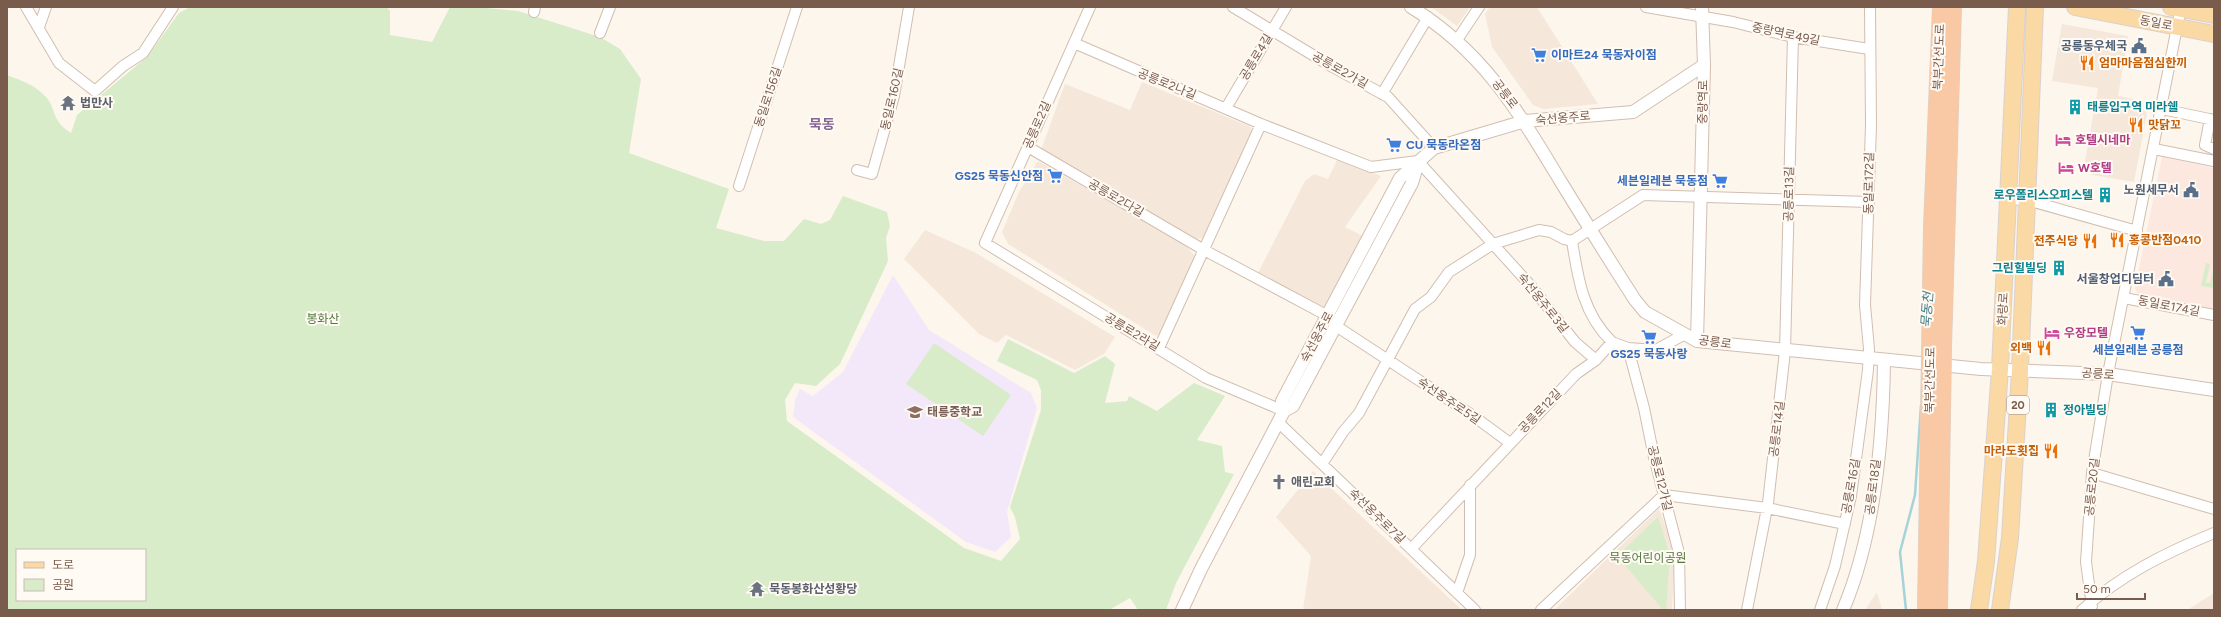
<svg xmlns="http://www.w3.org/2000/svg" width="2221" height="617" font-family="Figtree,'Noto Sans KR',sans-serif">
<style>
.residential{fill:#f5e8da}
.commercial{fill:#fde8e0}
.education{fill:#f3e8fa}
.green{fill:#d8ecc9;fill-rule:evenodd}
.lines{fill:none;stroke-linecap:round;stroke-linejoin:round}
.stream{stroke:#a5d3da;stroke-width:2.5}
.minor-casing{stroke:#d1beb0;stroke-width:12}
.tertiary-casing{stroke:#d1beb0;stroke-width:14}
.primary-casing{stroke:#dad1cd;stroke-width:18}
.minor{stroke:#fff;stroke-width:10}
.tertiary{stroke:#fff;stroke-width:12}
.primary{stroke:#fbd9a5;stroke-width:16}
.trunk-bridge-casing{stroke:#dad1cd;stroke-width:18;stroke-linecap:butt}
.trunk-bridge{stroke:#f9c8a4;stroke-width:17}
.labels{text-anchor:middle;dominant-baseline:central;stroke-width:4;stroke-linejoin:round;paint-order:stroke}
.shield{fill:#fffaf3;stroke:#a28b7f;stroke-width:1}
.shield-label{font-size:11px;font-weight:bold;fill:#7a5c4d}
.street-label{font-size:12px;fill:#7a5c4d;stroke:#fffaf3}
.service-label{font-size:12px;font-weight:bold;fill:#4e5e75;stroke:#fffaf3;text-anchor:end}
.shop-label{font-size:12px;font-weight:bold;fill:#366cbe;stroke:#fffaf3;text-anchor:start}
.food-label{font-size:12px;font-weight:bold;fill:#c56008;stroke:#fffaf3;text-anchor:start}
.worship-label{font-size:12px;font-weight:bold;fill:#5b616d;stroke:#fffaf3;text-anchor:start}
.culture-label{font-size:12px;font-weight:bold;fill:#0d838f;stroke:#fffaf3;text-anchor:start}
.hotel-label{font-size:12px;font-weight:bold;fill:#b23c85;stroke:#fffaf3;text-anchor:start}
.park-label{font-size:12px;fill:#537a41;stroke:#fffaf3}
.education-label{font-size:12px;font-weight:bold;fill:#785e54;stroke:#fffaf3;text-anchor:start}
.water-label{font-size:13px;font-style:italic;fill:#437c86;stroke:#fffaf3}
.quarter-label{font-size:14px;font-weight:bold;fill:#846695;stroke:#fffaf3}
</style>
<rect width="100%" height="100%" fill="#fdf6ec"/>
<path class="residential" d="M1431 7H1470L1457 26Z
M1490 7H1537L1598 104 1543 109 1533 105 1492 47 1485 14Z
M2062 24 2128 36 2118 96 2133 99 2147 113 2134 182 2092 175 2085 161 2098 88 2052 81Z
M1142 82 1251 127V134L1204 238 1197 239 1041 150 1065 84 1130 110Z
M1337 160 1381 176 1345 227 1363 236 1327 306 1324 307 1258 273 1305 181 1314 174 1328 179Z
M1038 161 1186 246 1196 257 1162 331 1156 336 1008 244 1002 232 1019 192Z
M925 230 976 253 1115 337 1104 354 1075 370 1006 335 997 343 979 334 904 259Z
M1313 471 1462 610H1303L1311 556 1276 517Z
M1659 509 1675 551 1672 610H1554Z
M1877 592 1882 610H1865Z
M2214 593V610H2187Z"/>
<path class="commercial" d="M2162 157 2214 168V309L2137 293 2135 288Z"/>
<path class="education" d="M893 275 929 330 1031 393 1037 408 1007 512 1011 537 995 552 966 542 793 417 795 400 800 389 813 396 843 372Z"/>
<path class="green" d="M190 7H387L390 11V35L432 42 450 7H476L518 11 600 37 620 49 641 79 629 153 729 189 716 228 764 241H784L804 219 821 224 830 220 843 196 887 212 890 226 886 238 888 261 840 364 816 386 795 383 785 400 787 421 964 548 1001 561 1020 539 1015 517 1010 507 1041 410V390L1037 380 997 361 1008 339 1074 373 1105 356 1115 364 1105 403 1127 401 1129 396 1157 411 1194 383 1225 396 1197 440 1222 446 1225 472 1234 474 1176 583 1166 610H1138L1130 598 1109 610H7V75C20 80 35 85 45 96 57 108 50 120 71 133L77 115 147 57 179 13ZM17 550H145V600H17Z
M2206 263 2210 264 2206 283H2210L2214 266 2213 288 2201 286Z
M934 343 1011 395 983 436 906 384Z
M1658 517 1670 555 1666 610H1663L1617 556Z"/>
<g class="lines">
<path class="stream" d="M1906 610 1900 552 1915 495 1921 405"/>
<defs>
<path id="minor" d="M26 7 59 63 95 91 123 66 143 53 173 7
M1090 7 985 243 1206 378 1284 411
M1233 7 1331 66 1388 97 1434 148
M1646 7 1733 22 1793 37 1869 49
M534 12 535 7
M39 27 46 7
M600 33 610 7
M1457 40 1479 7
M1074 43 1261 124 1371 167 1418 161 1531 286 1575 342 1596 360
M1382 94 1428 17
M1226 108 1286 7
M2162 109 2214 120
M2210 119 2205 145 2214 149
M1028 147 1204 250 1328 316
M2154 149 2214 161
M857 170 872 174 894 96 909 7
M739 186 797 7
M2008 199 2027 200 2137 231
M1572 241C1578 279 1583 314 1612 342
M2124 298 2214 315
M1336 326 1472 415 1510 443
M1159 348 1261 124
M1628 348 1644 408 1654 457 1679 553 1680 610
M1278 422 1475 610
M1322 464 1343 432 1359 413 1415 309 1431 297 1449 272 1493 244 1539 230 1551 232 1564 239 1572 241 1643 195 1869 202
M2092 473 2214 509
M1411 549 1576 374 1596 360 1612 342 1628 348 1656 350 1685 334
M1457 593 1470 555V485
M2092 606 2086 562 2092 473 2108 374 2181 7
M1541 610 1664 495 1767 508 1845 524
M1747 610 1768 503 1785 351 1793 37
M1820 610 1835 566 1851 496 1868 370 1869 349 1865 305 1871 125 1870 7
M2082 610C2121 575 2165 553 2214 533"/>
<path id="tertiary" d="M1411 7C1484 52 1518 111 1561 182 1585 221 1610 261 1635 300L1645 312 1697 341 1981 369 2108 374 2214 390
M1697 341 1704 65 1702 7
M1284 411 1282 401 1400 178 1434 148 1525 121 1633 112 1704 65
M1182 610 1201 569 1284 411 1293 406 1412 183 1418 163
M1843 610C1874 537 1883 440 1884 361"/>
<path id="primary" d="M2075 7 2214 34
M2171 7 2214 15
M1979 610 1986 561 2000 369 2017 7
M2000 610 2010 538 2020 370 2035 7"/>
</defs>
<use href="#minor" class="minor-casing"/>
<use href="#tertiary" class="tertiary-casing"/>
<use href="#primary" class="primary-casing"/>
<use href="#minor" class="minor"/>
<use href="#tertiary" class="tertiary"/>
<use href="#primary" class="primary"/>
<defs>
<path id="trunk-bridge" d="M1926 610 1932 227 1941 7
M1939 610 1943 347 1953 7"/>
</defs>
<use href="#trunk-bridge" class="trunk-bridge-casing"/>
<use href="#trunk-bridge" class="trunk-bridge"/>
</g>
<defs>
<symbol id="civic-bare" viewBox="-9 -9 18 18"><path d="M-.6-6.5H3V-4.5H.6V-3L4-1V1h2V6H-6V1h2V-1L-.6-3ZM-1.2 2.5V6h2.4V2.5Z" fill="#5c6f8a" stroke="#fffaf3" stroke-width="2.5" paint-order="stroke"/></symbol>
<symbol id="supermarket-bare" viewBox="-9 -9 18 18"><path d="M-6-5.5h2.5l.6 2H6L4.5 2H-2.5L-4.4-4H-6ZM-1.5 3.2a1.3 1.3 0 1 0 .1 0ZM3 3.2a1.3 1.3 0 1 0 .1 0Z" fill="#3f7fe0" stroke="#fffaf3" stroke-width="2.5" paint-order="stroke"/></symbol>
<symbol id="restaurant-bare" viewBox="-9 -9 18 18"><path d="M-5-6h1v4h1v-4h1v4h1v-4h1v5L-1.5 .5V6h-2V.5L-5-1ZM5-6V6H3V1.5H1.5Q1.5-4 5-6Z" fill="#e8710a" stroke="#fffaf3" stroke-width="2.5" paint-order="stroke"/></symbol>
<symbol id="temple-bare" viewBox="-9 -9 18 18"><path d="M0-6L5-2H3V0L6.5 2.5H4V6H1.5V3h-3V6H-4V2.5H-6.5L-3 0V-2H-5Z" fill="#6b7280" stroke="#fffaf3" stroke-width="2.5" paint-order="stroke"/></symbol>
<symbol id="building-bare" viewBox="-9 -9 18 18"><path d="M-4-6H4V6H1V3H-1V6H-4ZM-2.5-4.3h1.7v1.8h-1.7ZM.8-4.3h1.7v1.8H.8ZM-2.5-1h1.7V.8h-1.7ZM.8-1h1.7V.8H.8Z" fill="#0f9aa8" stroke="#fffaf3" stroke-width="2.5" paint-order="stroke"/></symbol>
<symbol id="hotel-bare" viewBox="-9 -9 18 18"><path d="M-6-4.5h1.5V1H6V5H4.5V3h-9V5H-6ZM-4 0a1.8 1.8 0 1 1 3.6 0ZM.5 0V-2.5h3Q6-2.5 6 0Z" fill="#d1479c" stroke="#fffaf3" stroke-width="2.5" paint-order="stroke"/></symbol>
<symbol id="school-bare" viewBox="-9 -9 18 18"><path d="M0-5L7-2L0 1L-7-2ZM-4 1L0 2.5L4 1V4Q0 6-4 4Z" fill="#8d6e63" stroke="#fffaf3" stroke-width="2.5" paint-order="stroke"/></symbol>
<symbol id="church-bare" viewBox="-9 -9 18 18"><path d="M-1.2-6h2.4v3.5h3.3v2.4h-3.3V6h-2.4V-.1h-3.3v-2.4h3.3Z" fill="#6b7280" stroke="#fffaf3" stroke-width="2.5" paint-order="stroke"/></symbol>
</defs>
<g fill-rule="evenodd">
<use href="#civic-bare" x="2128" y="35" width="22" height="22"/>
<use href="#supermarket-bare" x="1528" y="44" width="22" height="22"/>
<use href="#restaurant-bare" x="2076" y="52" width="22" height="22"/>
<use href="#temple-bare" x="57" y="92" width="22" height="22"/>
<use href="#building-bare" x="2064" y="96" width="22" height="22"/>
<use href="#restaurant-bare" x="2125" y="114" width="22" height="22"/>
<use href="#hotel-bare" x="2052" y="129" width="22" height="22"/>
<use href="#supermarket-bare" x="1383" y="134" width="22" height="22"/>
<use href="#hotel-bare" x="2055" y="157" width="22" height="22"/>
<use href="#supermarket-bare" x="1044" y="165" width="22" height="22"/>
<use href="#supermarket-bare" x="1709" y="170" width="22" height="22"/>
<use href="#civic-bare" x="2180" y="179" width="22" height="22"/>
<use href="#building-bare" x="2094" y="184" width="22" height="22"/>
<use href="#restaurant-bare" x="2106" y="229" width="22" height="22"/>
<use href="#restaurant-bare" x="2079" y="230" width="22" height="22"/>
<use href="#building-bare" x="2048" y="257" width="22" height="22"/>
<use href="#civic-bare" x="2155" y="268" width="22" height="22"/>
<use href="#hotel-bare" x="2041" y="322" width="22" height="22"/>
<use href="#supermarket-bare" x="2127" y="322" width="22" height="22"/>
<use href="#supermarket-bare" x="1638" y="326" width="22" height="22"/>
<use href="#restaurant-bare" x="2033" y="337" width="22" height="22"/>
<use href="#building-bare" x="2040" y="399" width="22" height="22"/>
<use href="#school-bare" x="904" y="401" width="22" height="22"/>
<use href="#restaurant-bare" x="2040" y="440" width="22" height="22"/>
<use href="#church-bare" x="1268" y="471" width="22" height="22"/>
<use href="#temple-bare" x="746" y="578" width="22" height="22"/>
</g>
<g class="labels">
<rect class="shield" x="2007" y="396" width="22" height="18" rx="3"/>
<g class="shield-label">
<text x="2018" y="405">20</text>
</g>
<g class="street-label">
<text transform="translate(2156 23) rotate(11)">동일로</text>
<text transform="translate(1786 34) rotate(12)">중랑역로49길</text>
<text transform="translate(1256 57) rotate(-59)">공릉로4길</text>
<text transform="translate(1939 57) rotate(-88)">북부간선도로</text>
<text transform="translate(1340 70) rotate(29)">공릉로2가길</text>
<text transform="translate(1167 84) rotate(22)">공릉로2나길</text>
<text transform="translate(1505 94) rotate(53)">공릉로</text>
<text transform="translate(768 97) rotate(-72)">동일로156길</text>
<text transform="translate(892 99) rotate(-77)">동일로160길</text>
<text transform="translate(1703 102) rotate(-89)">중랑역로</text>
<text transform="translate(1563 118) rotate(-5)">숙선옹주로</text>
<text transform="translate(1037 125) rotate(-66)">공릉로2길</text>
<text transform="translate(1869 183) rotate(-89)">동일로172길</text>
<text transform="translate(1789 194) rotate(-89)">공릉로13길</text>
<text transform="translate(1116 198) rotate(30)">공릉로2다길</text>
<text transform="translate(1543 303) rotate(51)">숙선옹주로3길</text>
<text transform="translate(2169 306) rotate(11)">동일로174길</text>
<text transform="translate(2003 309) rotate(-87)">화랑로</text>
<text transform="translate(1132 332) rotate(31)">공릉로2라길</text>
<text transform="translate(1317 337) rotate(-62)">숙선옹주로</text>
<text transform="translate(1715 342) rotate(8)">공릉로</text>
<text transform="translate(2098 374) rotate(4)">공릉로</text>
<text transform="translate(1930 380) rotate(-89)">북부간선도로</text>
<text transform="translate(1449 401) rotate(34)">숙선옹주로5길</text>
<text transform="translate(1540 411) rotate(-46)">공릉로12길</text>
<text transform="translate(1777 429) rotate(-83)">공릉로14길</text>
<text transform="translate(1660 478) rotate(76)">공릉로12가길</text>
<text transform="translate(1851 486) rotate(-80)">공릉로16길</text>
<text transform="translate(1873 487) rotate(-83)">공릉로18길</text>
<text transform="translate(2092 487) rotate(-84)">공릉로20길</text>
<text transform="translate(1377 516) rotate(44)">숙선옹주로7길</text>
</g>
<g class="service-label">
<text x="2127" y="46">공릉동우체국</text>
<text x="2179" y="190">노원세무서</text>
<text x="2154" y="279">서울창업디딤터</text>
</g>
<g class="shop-label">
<text x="1551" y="55">이마트24 묵동자이점</text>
<text x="1406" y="145">CU 묵동라온점</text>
<text x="1043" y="176" text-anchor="end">GS25 묵동신안점</text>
<text x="1708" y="181" text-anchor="end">세븐일레븐 묵동점</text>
<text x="2138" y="350" text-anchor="middle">세븐일레븐 공릉점</text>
<text x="1649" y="354" text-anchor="middle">GS25 묵동사랑</text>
</g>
<g class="food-label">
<text x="2099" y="63">엄마마음점심한끼</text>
<text x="2148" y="125">맛닭꼬</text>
<text x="2129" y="240">홍콩반점0410</text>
<text x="2078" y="241" text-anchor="end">전주식당</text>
<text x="2032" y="348" text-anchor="end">외백</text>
<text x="2039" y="451" text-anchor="end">마라도횟집</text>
</g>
<g class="worship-label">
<text x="80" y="103">법만사</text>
<text x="1291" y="482">애린교회</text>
<text x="769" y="589">묵동봉화산성황당</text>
</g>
<g class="culture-label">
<text x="2087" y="107">태릉입구역 미라쉘</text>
<text x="2093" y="195" text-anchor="end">로우폴리스오피스텔</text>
<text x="2047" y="268" text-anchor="end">그린힐빌딩</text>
<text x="2063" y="410">정아빌딩</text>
</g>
<g class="hotel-label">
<text x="2075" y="140">호텔시네마</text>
<text x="2078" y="168">W호텔</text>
<text x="2064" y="333">우장모텔</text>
</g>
<g class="park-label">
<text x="323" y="319">봉화산</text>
<text x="1648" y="558">묵동어린이공원</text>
</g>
<g class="education-label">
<text x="927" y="412">태릉중학교</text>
</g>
<g class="water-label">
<text transform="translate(1927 310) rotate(-86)">묵동천</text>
</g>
<g class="quarter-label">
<text x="822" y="124">묵동</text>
</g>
</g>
<rect width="2221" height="617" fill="none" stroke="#7a5c4d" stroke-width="16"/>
<rect x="16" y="549" width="130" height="52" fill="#fffaf3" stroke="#cabbb1"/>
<rect x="24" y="562" width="20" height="6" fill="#fbd9a5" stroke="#cabbb1"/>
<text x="52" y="569" font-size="12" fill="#7a5c4d">도로</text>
<rect x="24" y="579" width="20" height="12" fill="#d8ecc9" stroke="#cabbb1"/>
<text x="52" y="589" font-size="12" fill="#7a5c4d">공원</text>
<path d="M2077 593v6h68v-6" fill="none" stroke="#7a5c4d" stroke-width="2"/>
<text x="2083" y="593" font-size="12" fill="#7a5c4d" stroke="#fffaf3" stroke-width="3" paint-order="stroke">50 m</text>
</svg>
